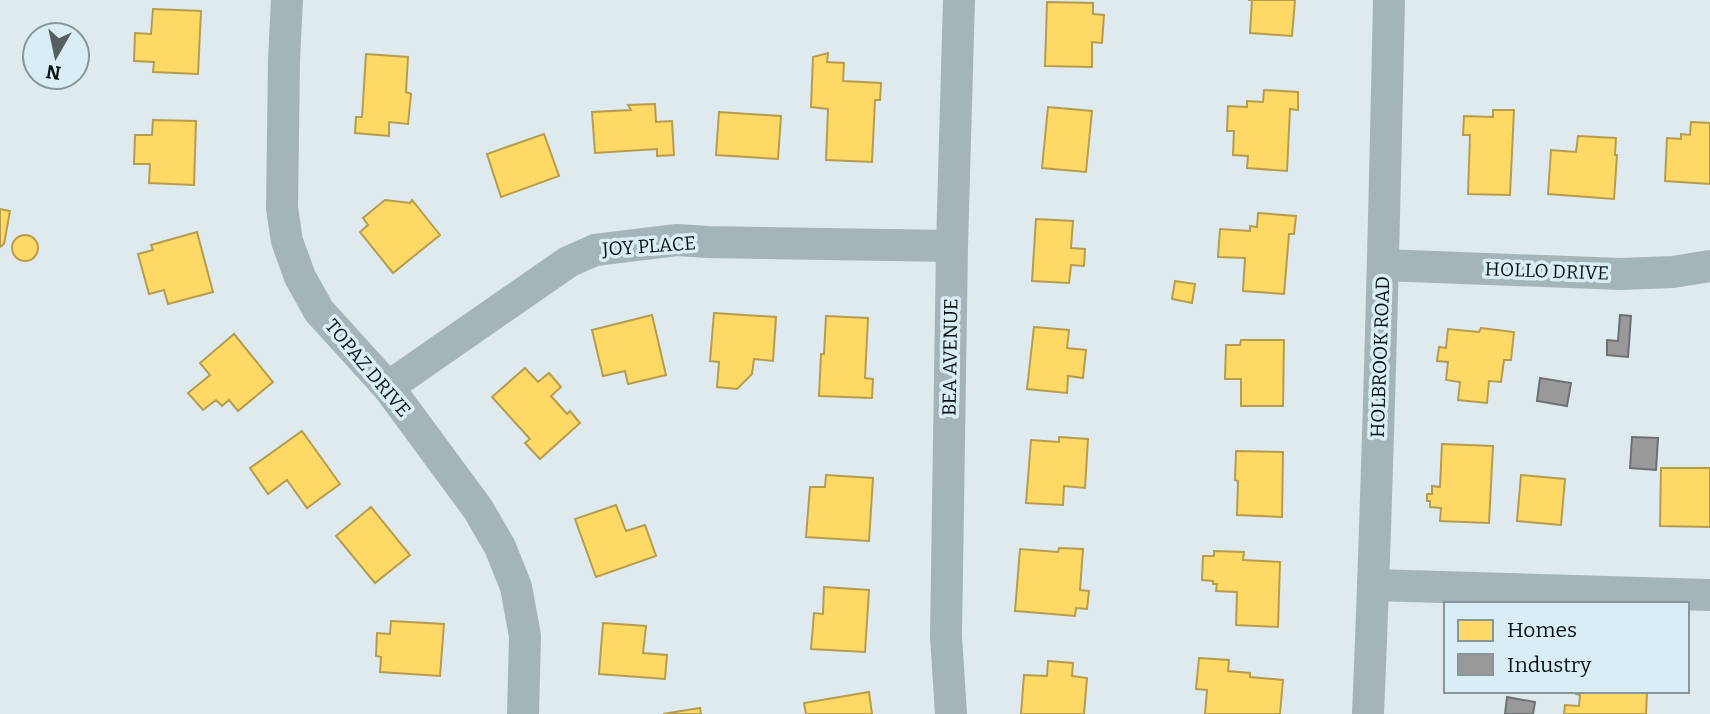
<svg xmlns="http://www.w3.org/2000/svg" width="1710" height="714" font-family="Bitter,serif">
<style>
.homes{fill:#ffd966;stroke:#b69d4d;stroke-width:2}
.industry{fill:#999;stroke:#6e7071;stroke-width:2}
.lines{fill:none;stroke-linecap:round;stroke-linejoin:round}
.minor{stroke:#a4b5ba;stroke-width:32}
.labels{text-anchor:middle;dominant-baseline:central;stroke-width:7;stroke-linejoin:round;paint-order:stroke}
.street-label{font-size:19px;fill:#0b1214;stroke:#d9eef4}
</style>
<rect width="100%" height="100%" fill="#dfeaee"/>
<path class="homes" d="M1248 0H1295L1292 36 1250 33 1252 0Z
M1047 2 1093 3V14L1104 15 1102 43 1092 42V67L1045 66Z
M153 9 201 11 198 74 153 72 154 62 134 61 135 33 151 34Z
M828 53 827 62 844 63 843 81 881 83 880 100H875L872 162 826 160 828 109 811 107 813 57Z
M366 54 408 57 406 92 411 94 408 124 389 122V136L355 133 356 117H362Z
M1264 90 1298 92V110L1290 109 1287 171 1247 168 1248 156 1233 155 1234 131H1227L1228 106 1247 107V101L1263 102Z
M655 104 656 122 672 121 674 155 657 156V149L595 153 592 112 631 110 628 105Z
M1048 107 1092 111 1086 172 1042 168Z
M1493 110H1514L1510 195 1468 194 1470 135H1463L1464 116 1493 117Z
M719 112 781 116 778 159 716 155Z
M153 120 196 121 194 185 149 183 150 164H134L135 135H152Z
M1691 122 1710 123V184L1665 181 1667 138 1681 139V134L1690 135Z
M544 134 559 176 501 197 487 154Z
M1578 136 1616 138 1615 155H1617L1614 199 1548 194 1551 150 1576 152Z
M385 200 410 203 412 200 440 235 393 273 360 232 368 225 363 218Z
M0 209 10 211 4 244 0 247Z
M1258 213 1296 216 1294 234H1289L1284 294 1243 291 1245 258 1218 257 1220 229 1250 231V226L1257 227Z
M1036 219 1073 221 1071 248 1085 249 1084 266 1071 265 1069 283 1032 281Z
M197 232 213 292 168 304 164 290 149 294 138 254 153 250 151 245Z
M12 248a13 13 0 1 1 26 0a13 13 0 1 1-26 0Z
M1175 281 1195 284 1192 303 1172 299Z
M714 313 776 317 773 361 754 359 752 374 737 389 717 387 719 362 710 361Z
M652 315 666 375 628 384 625 371 603 376 592 330Z
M826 316 868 318 865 378 873 379 872 398 819 396 821 354H824Z
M1034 327 1069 330 1067 348 1086 350 1083 378 1068 376 1067 393 1027 389Z
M1481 328 1514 332 1511 360H1504L1501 382 1489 381 1487 403 1458 400 1460 382 1446 380 1448 362 1437 361 1439 347 1446 348 1448 329 1479 332Z
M234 334 273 382 238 411 229 400 222 406 216 400 203 410 188 393 210 375 200 363Z
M1241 340H1284L1283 406H1241V379H1225L1226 345H1240Z
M525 368 538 382 549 373 561 387 551 396 567 414 570 411 580 423 540 459 525 443 530 439 492 397Z
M302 431 340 484 307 508 287 480 268 494 250 468Z
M1059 437 1088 439 1085 488 1064 486 1063 505 1026 503 1031 440 1059 442Z
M1442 444 1493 446 1489 523 1440 521 1441 508 1430 507V501H1427V494H1432V486L1440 487Z
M1236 451 1283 452 1282 517 1237 515 1238 481 1235 480Z
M1661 468H1710V527L1660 526Z
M826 475 873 478 869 541 806 537 810 487H825Z
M1521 475 1565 479 1561 525 1517 521Z
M616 505 626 531 645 525 656 556 596 577 575 519Z
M371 507 410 555 375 583 336 536Z
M1059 548 1083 549 1080 590 1089 591 1087 609 1076 608 1075 616 1015 611 1020 549 1058 552Z
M1214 551 1244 552 1243 560 1280 562 1278 627 1236 625 1237 592 1216 591 1217 584H1213V581L1202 580 1203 556H1214Z
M824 587 869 590 865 652 811 649 814 613 823 614Z
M391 621 444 624 440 676 380 672 381 657 376 656 377 633 390 634Z
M603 623 646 626 643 653 667 655 665 679 599 674Z
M1199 658 1229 660 1228 671 1250 673V677L1283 680 1280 714H1205L1207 690 1196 689Z
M1048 661 1073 663 1072 676 1087 678 1084 714H1021L1024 675 1047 676Z
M1576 691H1647L1646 714H1564L1565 705 1579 706 1580 695 1576 694Z
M869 692 872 714H806L804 703Z
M700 708 701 714H663Z"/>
<path class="industry" d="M1620 315 1631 316 1628 357 1607 355V340L1618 341Z
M1540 378 1571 383 1567 406 1537 401Z
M1632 437 1658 438 1656 470 1630 468Z
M1507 697 1535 702 1533 714H1505Z"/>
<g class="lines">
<path class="minor" d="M287 0 284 60 282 208 287 241 300 277 319 311 388 387 478 509 500 547 516 587 525 636 523 714
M1383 265 1620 274 1673 272 1710 266
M388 387 568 262 595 250 677 240 708 242 952 246
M1374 585 1710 595
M951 714 946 636 952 246 959 0
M1368 714C1378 476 1384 238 1389 0"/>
</g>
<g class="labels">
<g class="street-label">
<text transform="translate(649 246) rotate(-4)">JOY PLACE</text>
<text transform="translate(1547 271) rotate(2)">HOLLO DRIVE</text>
<text transform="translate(950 357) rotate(-89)">BEA AVENUE</text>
<text transform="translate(1380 357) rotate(-88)">HOLBROOK ROAD</text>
<text transform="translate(368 368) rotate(50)">TOPAZ DRIVE</text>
</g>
</g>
<rect x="1444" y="602" width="245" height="91" fill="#d9eef4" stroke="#87969a" stroke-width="2"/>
<rect x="1458" y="620" width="35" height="21" fill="#ffd966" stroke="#87969a" stroke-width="2"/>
<text x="1507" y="637" font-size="21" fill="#0b1214">Homes</text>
<rect x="1458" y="654" width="35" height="21" fill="#999999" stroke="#87969a" stroke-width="2"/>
<text x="1507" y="672" font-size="21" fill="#0b1214">Industry</text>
<g transform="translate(56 56) rotate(189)"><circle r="33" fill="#d9eef4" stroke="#87969a" stroke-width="2"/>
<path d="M0-5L12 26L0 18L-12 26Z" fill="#555e60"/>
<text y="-10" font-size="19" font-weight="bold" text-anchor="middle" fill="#0b1214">N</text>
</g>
</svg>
